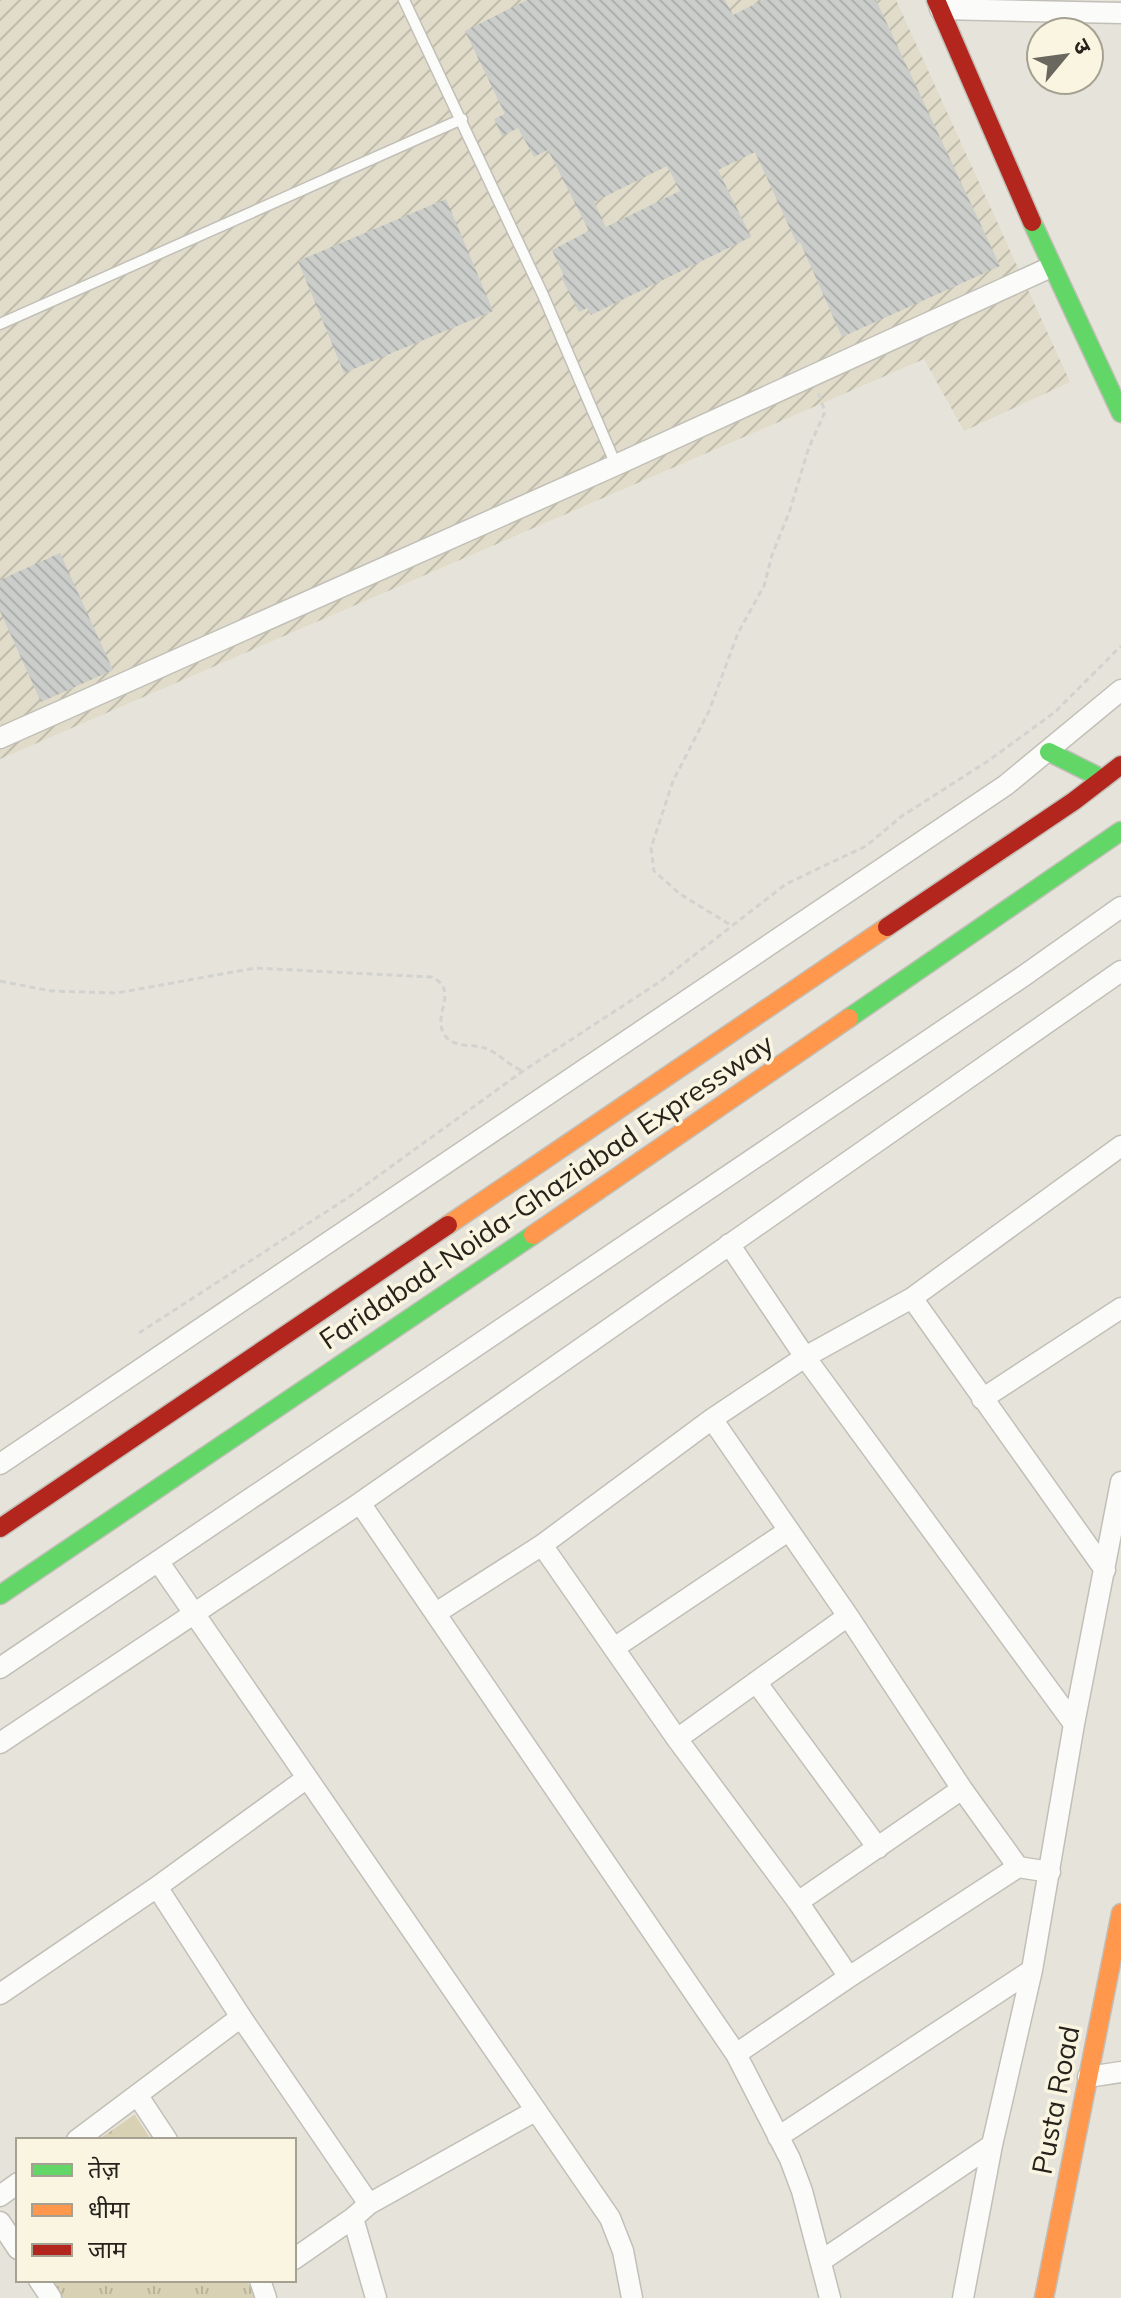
<svg xmlns="http://www.w3.org/2000/svg" width="1121" height="2298" font-family="Mulish,'Noto Sans Devanagari',sans-serif">
<style>
.industrial{fill:url(#industrial-furrows)}
.grass{fill:url(#grass-tufts)}
.building{fill:url(#building-back-hatch);fill-rule:evenodd}
.lines{fill:none;stroke-linecap:round;stroke-linejoin:round}
.lane-casing{stroke:#c1bfb7;stroke-width:13}
.street-casing{stroke:#c1bfb7;stroke-width:23}
.fast-casing{stroke:#c1bfb7;stroke-width:21}
.slow-casing{stroke:#c1bfb7;stroke-width:21}
.jam-casing{stroke:#c1bfb7;stroke-width:21}
.path{stroke:#d2d2cf;stroke-width:3;stroke-dasharray:6 4;stroke-linecap:butt}
.lane{stroke:#fbfbf9;stroke-width:10}
.street{stroke:#fbfbf9;stroke-width:20}
.fast{stroke:#63d668;stroke-width:18}
.slow{stroke:#ff974d;stroke-width:18}
.jam{stroke:#b3261e;stroke-width:18}
.labels{text-anchor:middle;dominant-baseline:central;stroke-width:7;stroke-linejoin:round;paint-order:stroke}
.street-label{font-size:28px;fill:#25231c;stroke:#f9f5e1}
</style>
<defs>
<pattern id="industrial-furrows" width="10" height="10" patternUnits="userSpaceOnUse" patternTransform="scale(2)"><rect width="10" height="10" fill="#e0dcc9"/><path d="M-1 1l2-2M0 10L10 0M9 11l2-2" fill="none" stroke="#c0bcac"/></pattern>
<pattern id="grass-tufts" width="24" height="20" patternUnits="userSpaceOnUse" patternTransform="scale(2)"><rect width="24" height="20" fill="#d8d1b3"/><path d="M3 7l-1-3M5 7V3M7 7l1-3M15 17l-1-3M17 17v-4M19 17l1-3" fill="none" stroke="#b9b399"/></pattern>
<pattern id="building-back-hatch" width="6" height="6" patternUnits="userSpaceOnUse" patternTransform="scale(2)"><rect width="6" height="6" fill="#cbcdcb"/><path d="M-1 5l2 2M0 0l6 6M5-1l2 2" fill="none" stroke="#aeb0ae"/></pattern>
</defs>
<rect width="100%" height="100%" fill="#e6e4da"/>
<path class="industrial" d="M0 0H896L1070 382 964 431 924 359 0 759Z"/>
<path class="grass" d="M135 2115 151 2140H98L134 2115Z
M51 2280H246L257 2298H63Z"/>
<path class="building" d="M527 0H725L733 15 763 0H876L1000 266 842 337 800 242 797 244 755 152 718 170 751 237 591 315 587 308 579 312 561 277 564 276 552 250 589 231 548 150 534 157 518 128 502 136 494 119 505 114 465 31ZM667 166 680 191 606 227 594 202Z
M446 199 493 311 344 373 298 261Z
M60 553 113 670 41 702 0 611V580Z"/>
<g class="lines">
<defs>
<path id="lane" d="M404 0 543 295 616 465
M0 324 462 119"/>
<path id="street" d="M940 9 1121 13
M0 738 616 465 1051 267
M729 1244 805 1357 1074 1724
M912 1298 1105 1570
M982 1399 1121 1308
M712 1419 805 1357 912 1298 1121 1146
M0 1464 1006 785 1121 690
M360 1503 736 2054 790 2159 802 2191 830 2298
M542 1545 677 1739 798 1902 849 1977
M158 1561 610 2218 623 2251 632 2298
M436 1613 542 1545 712 1419 848 1616 962 1789 1018 1867
M614 1648 788 1531
M0 1668 1025 975 1121 907
M756 1682 878 1848
M677 1739 848 1616
M0 1743 360 1503 1121 971
M157 1887 241 2017 369 2204
M798 1902 962 1789
M0 1994 157 1887 307 1778
M736 2054 849 1977 1018 1867 1050 1872
M1088 2077 1121 2072
M138 2096 167 2140
M778 2137 1032 1970
M77 2140 241 2017
M0 2196 18 2183
M353 2218 376 2298
M0 2222 18 2249
M294 2259 353 2218 369 2204 535 2111
M821 2261 992 2145
M39 2280 51 2298
M260 2280 266 2298
M963 2298 992 2145 1032 1970 1074 1724 1121 1482"/>
<path id="fast" d="M1032 222 1121 413
M1049 752 1103 779
M849 1018 1121 831
M0 1595 533 1235"/>
<path id="slow" d="M448 1225 887 927
M533 1235 849 1018
M1044 2298 1121 1913"/>
<path id="jam" d="M936 0 1032 222
M887 927 1074 801 1121 765
M0 1528 448 1225"/>
</defs>
<use href="#lane" class="lane-casing"/>
<use href="#street" class="street-casing"/>
<use href="#fast" class="fast-casing"/>
<use href="#slow" class="slow-casing"/>
<use href="#jam" class="jam-casing"/>
<path class="path" d="M729 924 680 894 654 871 651 848 673 781 709 711 738 633 764 586 772 555 790 510 809 447 825 412 818 392
M0 981 51 991 117 993 255 968 432 977C460 991 432 1014 444 1034 451 1048 472 1044 485 1048 499 1053 509 1066 523 1071
M139 1333 349 1197 523 1071 661 981 786 884 866 846 902 816 988 761 1055 712 1121 646"/>
<use href="#lane" class="lane"/>
<use href="#street" class="street"/>
<use href="#fast" class="fast"/>
<use href="#slow" class="slow"/>
<use href="#jam" class="jam"/>
</g>
<g class="labels">
<g class="street-label">
<text transform="translate(546 1191) rotate(-34)">Faridabad-Noida-Ghaziabad Expressway</text>
<text transform="translate(1055 2100) rotate(-79)">Pusta Road</text>
</g>
</g>
<rect x="16" y="2138" width="280" height="144" fill="#f9f5e1" stroke="#a4a192" stroke-width="2"/>
<rect x="32" y="2164" width="40" height="12" fill="#63d668" stroke="#a4a192" stroke-width="2"/>
<text x="88" y="2178" font-size="24" fill="#25231c">तेज़</text>
<rect x="32" y="2204" width="40" height="12" fill="#ff974d" stroke="#a4a192" stroke-width="2"/>
<text x="88" y="2218" font-size="24" fill="#25231c">धीमा</text>
<rect x="32" y="2244" width="40" height="12" fill="#b3261e" stroke="#a4a192" stroke-width="2"/>
<text x="88" y="2258" font-size="24" fill="#25231c">जाम</text>
<g transform="translate(1065 56) rotate(61)"><circle r="38" fill="#f9f5e1" stroke="#a4a192" stroke-width="2"/>
<path d="M0-6L14 30L0 20L-14 30Z" fill="#69675e"/>
<text y="-12" font-size="22" font-weight="bold" text-anchor="middle" fill="#25231c">उ</text>
</g>
</svg>
